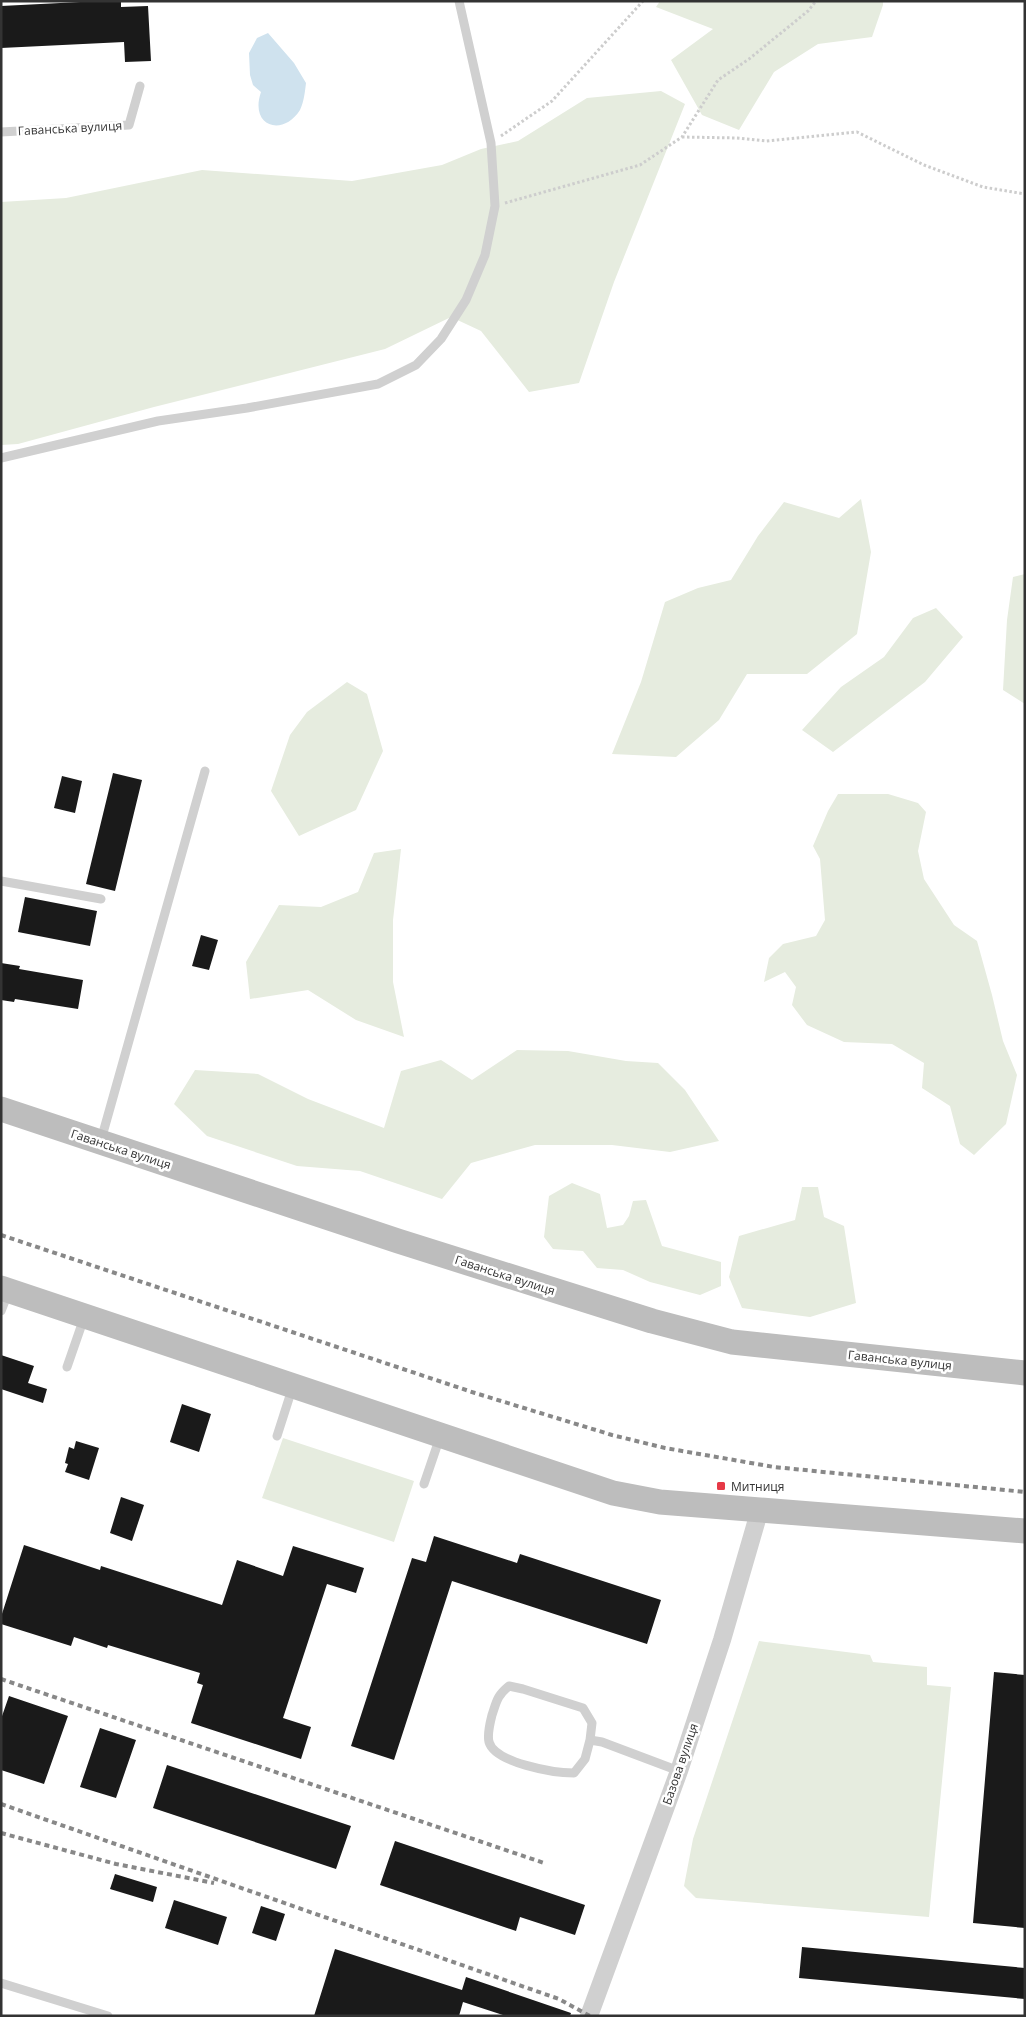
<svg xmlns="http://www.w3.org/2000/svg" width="1026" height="2017" font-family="'Open Sans',sans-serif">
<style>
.green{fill:#e6ecdf}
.water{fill:#cfe2ee}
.building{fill:#1a1a1a}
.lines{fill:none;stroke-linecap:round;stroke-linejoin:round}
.path{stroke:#cdcdcd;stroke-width:3;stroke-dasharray:2.5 2.5;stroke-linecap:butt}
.lane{stroke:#d0d0d0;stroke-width:9}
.street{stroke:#d0d0d0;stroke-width:18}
.secondary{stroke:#bdbdbd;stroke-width:25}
.rail{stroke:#888;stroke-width:4;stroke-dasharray:5 4;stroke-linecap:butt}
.poi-dot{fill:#e63946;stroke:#fff;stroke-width:2}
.labels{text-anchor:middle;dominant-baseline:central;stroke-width:5;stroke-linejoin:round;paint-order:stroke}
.street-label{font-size:12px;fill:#333;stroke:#fff}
.poi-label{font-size:12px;fill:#333;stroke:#fff;text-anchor:start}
</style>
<rect width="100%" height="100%" fill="#fff"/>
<path class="green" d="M660 1H883V5L872 37 818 44 774 72 739 130 702 115 671 60 713 29 656 7Z
M661 91 685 104 614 282 579 383 529 392 481 331 451 317 385 349 154 407 18 444 1 445V202L66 198 202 170 352 181 442 165 481 149 518 141 587 98Z
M861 499 871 552 857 634 807 674H747L719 720 676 757 612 754 641 682 665 602 698 588 731 580 758 536 784 502 839 518Z
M1025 574V704L1003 690 1007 620 1013 577Z
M936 608 963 637 925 682 833 752 802 730 841 687 884 657 913 618Z
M347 682 367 694 383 751 356 810 299 836 271 791 290 735 307 712Z
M838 794H888L918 803 926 812 918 851 924 879 954 925 977 941 992 995 1003 1041 1017 1075 1006 1124 974 1155 960 1144 950 1106 922 1088 924 1063 892 1044 844 1042 807 1025 792 1005 796 987 785 972 764 982 769 958 783 944 816 936 825 920 820 859 813 846 828 811Z
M401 849 393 920V982L404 1037 356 1020 308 990 250 999 246 962 279 905 321 907 358 892 374 853Z
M517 1050 568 1051 626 1061 658 1063 685 1090 719 1141 670 1152 612 1145H535L471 1163 442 1199 360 1171 297 1166 207 1136 174 1104 195 1070 258 1074 308 1099 384 1128 401 1071 441 1060 472 1080Z
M572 1183 600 1194 607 1228 623 1225 629 1216 633 1201 646 1200 662 1246 721 1262V1286L700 1295 650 1282 623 1270 597 1268 583 1251 553 1249 544 1237 549 1196Z
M802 1187H818L824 1217 844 1226 856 1303 810 1317 742 1308 729 1277 739 1236 795 1220Z
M283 1438 414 1481 394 1542 262 1498Z
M759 1641 870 1655 873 1662 927 1667V1685L951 1687 929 1917 696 1898 684 1886 693 1839Z"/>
<path class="water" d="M268 33 294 63 306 83C305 91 304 102 300 110 283 137 249 127 261 92L253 85 250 75 249 53 257 38Z"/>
<path class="building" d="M100 1H121V7L148 6 151 61 125 62 124 42 1 48V6Z
M113 773 142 780 115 891 86 884Z
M62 776 82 781 75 813 54 808Z
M25 897 97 911 90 946 18 932Z
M201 935 218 940 209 970 192 966Z
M1 963 20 966 19 969 83 980 78 1009 15 999 14 1002 1 1000Z
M1 1355 34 1366 28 1383 47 1389 43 1403 1 1389Z
M182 1404 211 1414 199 1452 170 1442Z
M76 1441 99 1448 89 1480 65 1472 68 1464 65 1463 69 1447 74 1449Z
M121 1497 144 1505 132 1541 110 1533Z
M434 1536 517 1563 520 1554 661 1600 647 1644 452 1581 394 1760 351 1746 412 1558 426 1562Z
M24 1545 100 1570 101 1566 222 1605 237 1560 283 1576 293 1546 364 1568 356 1593 327 1584 283 1718 311 1727 301 1759 191 1723 203 1685 197 1683 200 1673 108 1645 107 1648 74 1637 71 1646 1 1624V1617Z
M994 1672 1025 1675V1928L973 1923Z
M9 1696 68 1716 44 1784 1 1770V1719Z
M100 1728 136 1740 116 1798 80 1787Z
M167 1765 351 1826 336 1869 153 1808Z
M395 1841 585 1905 575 1935 520 1917 516 1931 380 1885Z
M115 1874 157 1887 153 1902 110 1889Z
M174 1900 227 1917 218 1945 165 1928Z
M261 1906 285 1914 276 1941 252 1933Z
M802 1947 1025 1968V1999L799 1978Z
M335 1949 462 1990 466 1977 571 2013 570 2016H506L463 2002 459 2016H314Z"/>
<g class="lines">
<path class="path" d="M501 136 552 101 643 1
M682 137 737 138 766 141 857 132 924 165 983 187 1025 194
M505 203 640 165 682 137 718 80 749 59 808 11 816 1"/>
<path class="lane" d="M1 132 129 125 140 86
M1 458 158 421 247 408 378 384 416 365 441 339 466 300 485 255 495 206 491 143 459 1
M1 881 101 899
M101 1140 205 771
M1 1311 8 1293
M67 1367 84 1318
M277 1436 293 1386
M424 1484 440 1437
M590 1740 592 1723 583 1708 523 1689 509 1686C497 1696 497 1700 492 1715 490 1723 487 1734 489 1742 495 1763 554 1773 574 1773L585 1759 590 1740 602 1742 679 1771
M1 1983 108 2016"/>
<path class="street" d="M589 2016 679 1771 722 1640 760 1509"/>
<path class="secondary" d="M1 1109 398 1241 652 1321 732 1342 1025 1373
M1 1288 613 1493 660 1502 1025 1531"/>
<path class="rail" d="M1 1235 475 1393 612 1435 665 1448 774 1467 1025 1492
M1 1679 544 1863
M1 1804 559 1999 590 2016
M1 1833 116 1864 214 1883"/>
</g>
<rect class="poi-dot" x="716" y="1481" width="10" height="10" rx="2.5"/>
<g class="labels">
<g class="street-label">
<text transform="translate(70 128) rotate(-3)">Гаванська вулиця</text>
<text transform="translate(121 1149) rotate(18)">Гаванська вулиця</text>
<text transform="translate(505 1275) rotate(18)">Гаванська вулиця</text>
<text transform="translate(900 1360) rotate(6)">Гаванська вулиця</text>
<text transform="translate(680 1764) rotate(-71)">Базова вулиця</text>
</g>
<g class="poi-label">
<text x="731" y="1486">Митниця</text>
</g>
</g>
<rect width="1026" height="2017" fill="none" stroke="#333333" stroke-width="5"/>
</svg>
